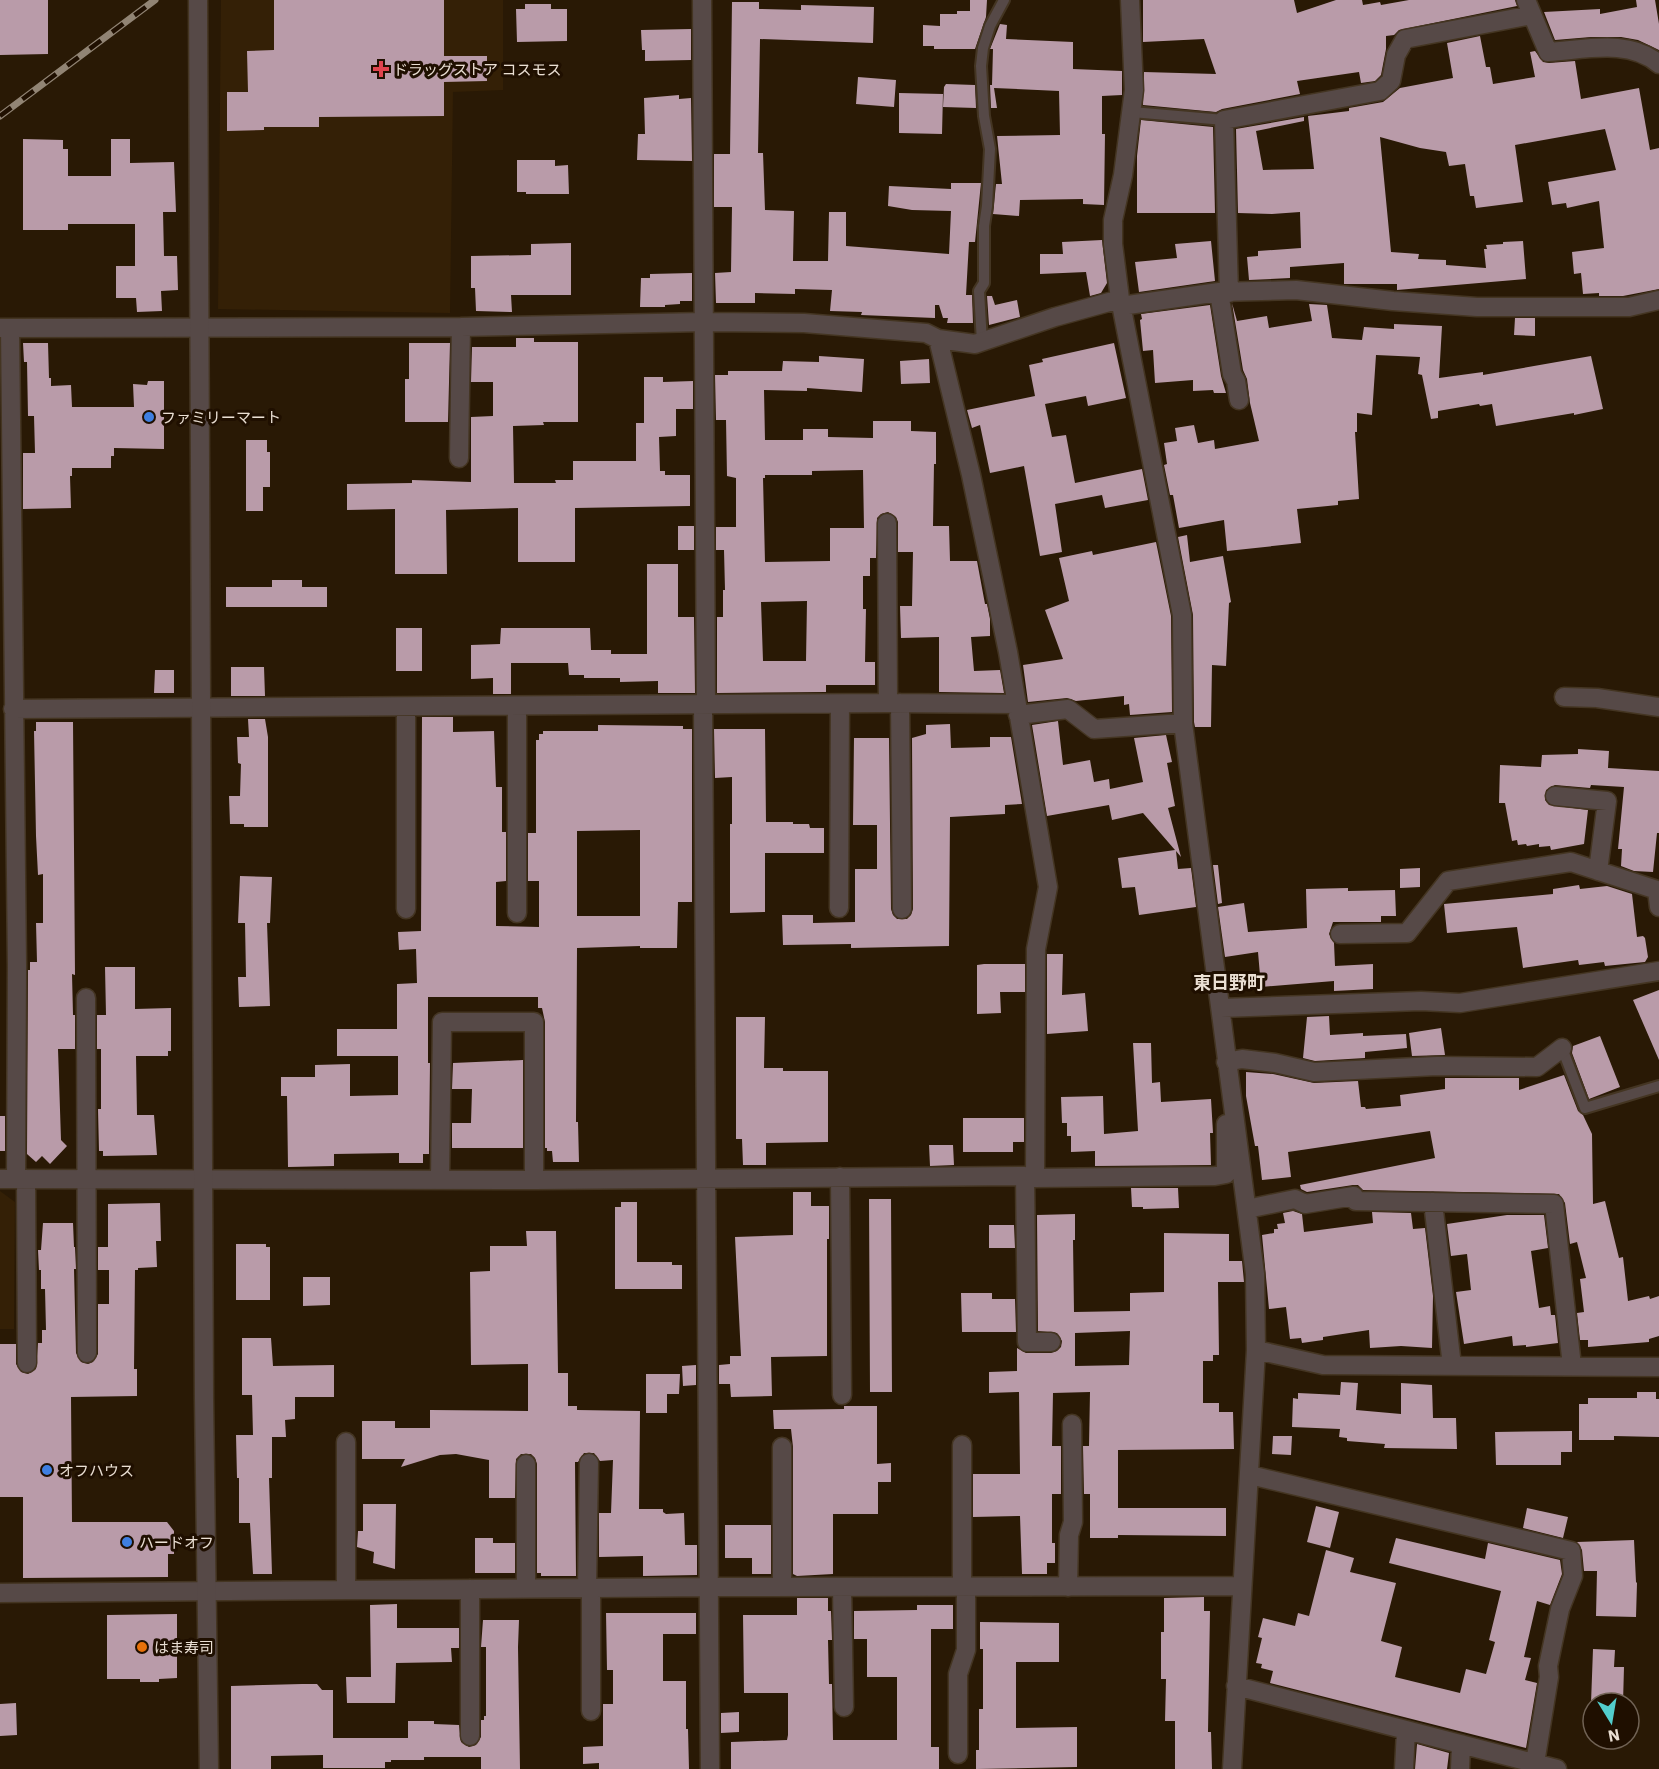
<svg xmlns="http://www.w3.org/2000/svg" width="1659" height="1769" font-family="'IBM Plex Sans','Noto Sans JP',sans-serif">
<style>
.built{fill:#342006}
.building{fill:#b99ba9;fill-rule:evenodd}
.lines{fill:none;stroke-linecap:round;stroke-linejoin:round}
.service-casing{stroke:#443522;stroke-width:14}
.minor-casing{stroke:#443522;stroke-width:21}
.tertiary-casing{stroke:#443522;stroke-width:21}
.service{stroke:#564947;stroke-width:10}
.minor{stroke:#564947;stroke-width:18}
.tertiary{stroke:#564947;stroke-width:18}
.rail-casing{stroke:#918474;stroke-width:7}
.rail{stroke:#1f0f00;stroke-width:4.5;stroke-dasharray:14;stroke-linecap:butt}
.health-dot{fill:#e0444e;stroke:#1f0f00;stroke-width:2}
.shop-dot{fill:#3f7fe0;stroke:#1f0f00;stroke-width:2}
.food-dot{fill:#e8710a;stroke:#1f0f00;stroke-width:2}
.labels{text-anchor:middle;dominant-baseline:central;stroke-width:6;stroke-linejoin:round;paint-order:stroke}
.poi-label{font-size:15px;fill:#eadfd3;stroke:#1f0f00;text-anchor:start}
.quarter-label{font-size:18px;font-weight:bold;fill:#eadfd3;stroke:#1f0f00}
</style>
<rect width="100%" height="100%" fill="#291905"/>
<path class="built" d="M221 0H503V90L453 92 450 313 218 309Z
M0 1191 15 1202 14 1329H0Z"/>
<path class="building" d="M0 0H48V54L0 55Z
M274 0H444V56H487V81L444 82V116L319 117V127H264V130L227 131V92H248L247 51 274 50Z
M970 0H987L986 17 975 49H934V46H923V25L940 26V14H957V11H970Z
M1143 0H1294L1297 13 1336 0H1362L1363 5 1380 2 1381 5 1409 0H1515L1517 6 1399 30 1394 35 1386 36V49L1381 75 1375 81 1361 83 1359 72 1297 81 1300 94 1222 109 1216 112 1143 105 1144 72 1216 74 1204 39 1143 42Z
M1636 0H1655L1659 24V50L1638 40 1621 37H1591L1555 40 1544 12 1600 9V14L1637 7Z
M732 2H759V9L801 10V5L874 7 873 43 760 39 758 153H763L765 210 794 211 793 261H828L829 212H846V246L949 254 951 211 912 210 888 206 889 186 951 189V183H981L975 242H969L966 295H972L973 323H947L948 318H943L939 305H935V318L861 315 862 312 830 311 832 290 795 289V294L755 293V303H716L715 273 731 272 732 207H714V154H730Z
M525 4H551V9H567V41L517 42 516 9H525Z
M1000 24 1007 25 1006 39 1073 42V69L1122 71V95L1102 96V134H1105L1104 205 1083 204V199L1020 200 1019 216 993 214 996 184H1002L997 136 1060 135 1059 91 994 88 997 108H991L990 85H992L993 49H990Z
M691 29V60L645 61V50H642L641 30Z
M1480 36 1486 67H1490L1493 84 1535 77 1530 52 1535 51 1543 62 1549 63 1575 61 1581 99 1639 88 1650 150 1659 148V289L1623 296H1599V293L1583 294 1581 273 1574 274 1572 252 1604 248 1599 201 1567 208 1566 203 1552 205 1548 182 1616 170 1605 129 1515 145 1523 202 1476 208 1474 196H1470L1465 164 1449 166 1446 152 1420 148 1380 137 1391 252 1419 254 1418 259 1446 260V265L1486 268 1484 249H1487L1486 245 1503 244V242L1523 241 1526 279 1397 290V284H1344V263L1290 267V278L1249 280 1247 257 1258 256V251L1301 248 1300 212 1272 214 1238 213 1236 129 1304 117V121L1256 131 1263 170 1314 169 1308 116 1349 111V108L1383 102 1400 88 1453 78 1447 43Z
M858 77 896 80 894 107 856 104Z
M946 84 975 85 976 108 943 107 944 87Z
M899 93 943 94 942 134 899 133Z
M679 95V99L691 98 692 161 637 160 638 134H645L644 98Z
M1141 120 1213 127 1215 213H1137V156Z
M23 139 63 140V149H68V176H111V139H130V163L174 162 176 212H163L164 256H177L178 290 161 291 162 311 137 312 136 298H116V266H135V224H68V230H23Z
M517 160H555V166L568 165 569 194H526V192H517Z
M1102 240 1107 283 1101 293 1090 296 1086 272 1040 274V254H1063L1062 242Z
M1211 241 1215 281 1139 292 1135 262 1177 258 1175 244Z
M571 243V295H511L512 312 476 311 475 288H471V256L531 255V244Z
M692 273V301H680V304L665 305V307H640L641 278H650V274Z
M987 296H992L995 305 1017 300 1020 317 989 325Z
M1232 303 1237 321 1267 316 1269 328 1312 321 1309 304 1327 305 1332 338 1362 340 1364 327 1394 329V324L1442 326 1439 378 1483 372V375L1591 356 1603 409 1574 415V413L1496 426 1492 404 1480 406 1479 404 1438 411V418L1431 419 1422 375 1418 374 1420 357 1376 355 1372 415 1357 413V432H1355L1359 499 1338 501V505L1297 509 1301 543 1227 551 1224 520 1179 528 1173 495H1170L1164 465 1167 464 1164 443 1177 441 1175 428 1194 425 1198 443 1214 440 1215 449 1259 441 1250 403 1247 379 1243 370Z
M1210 305 1221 376 1226 393H1214L1213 390 1193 391V380L1155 383 1153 350 1143 351 1140 320 1142 319 1141 314Z
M1515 318H1535V336L1514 335Z
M516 338H534V342H578V422H543L544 425 513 426 514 483H556L555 480H573V461H636V423H644V377H663V382L693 381V409H676V436L659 437 660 471H665V475H690V506L575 508V562H518V508L446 510 447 574H395V509L347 510V484L412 483V480L471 482V417L493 416V382H471L472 347H516Z
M23 343H48L49 378H51V386L71 385 72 407H134L133 384 147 385 148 381H164V449L114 448V456H111V468H72V476H70L71 508 23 509V453H35L34 416H28L27 362H24Z
M409 343H450L448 422H405V379H409Z
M1114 343 1126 398 1088 406 1086 396 1045 404 1052 437 1066 435 1075 483 1142 469 1148 500 1105 508 1102 495 1055 504 1062 552 1040 556 1024 466 990 473 980 425 972 428 967 410 1035 396 1029 365 1043 362 1042 359Z
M819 356 864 359 862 392 807 388V391L764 390 765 440H803V429H828V437L873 438V421H911V431L936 432V464H934L933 526H949L950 561H977L985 604H987L990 619V636L971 637 974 671 1000 670 1004 693 939 692V637L901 638 900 606H912L913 552H898V522L896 517 888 512 881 514 877 518 876 558H870V576H863V609H866L865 662H875V685H826V692L717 693V617H723V590H725L724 550H716V527H736V478L727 476 726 420H716L715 375H728V371H782L783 361 819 362ZM863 470 864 528H830V561L765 562 763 478H765V475H812V471ZM807 601 806 661H763L761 602Z
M929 359 930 383 901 384 900 361Z
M246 440H267V452H270V487H263V511H246Z
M678 526H694V550H678Z
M1187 535 1190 562 1223 556 1231 602 1229 603 1226 666 1212 665 1211 727H1195L1194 722 1193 615 1178 537Z
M1156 542 1171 616 1172 712 1130 715 1129 704 1124 705V696L1076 701 1067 698 1028 702 1023 665 1063 659 1045 610 1069 601 1059 558 1092 551 1093 555Z
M647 564H678V617H694L695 693H658V681L620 682V678H584V675H569L568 663H511V694H493V678L471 679V645L500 644 501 628H590L591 650H611V654H647Z
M272 580H302V587H327V607H226V587H272Z
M396 628H422V671H396Z
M231 667H264L265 696H231Z
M155 670H174V693H154Z
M422 717H453V732L494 731 496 787H502V832H506V881L496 882V926L539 927V881H528V833H536V740H539V734H543V731H598V725L683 726V729H692V902H678L677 948H640V946L577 948 576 1122H578L579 1162H553L552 1151H547V1148H545V1022L542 1008H538V997H428V1063H430L429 1148V1154H423V1163H399V1153L334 1154V1166L288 1167 287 1096H281V1077H315V1065L350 1064V1096L398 1095V1056H337V1029H397V984L417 983 416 949 399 950 398 932 421 931ZM640 830V916H577V831Z
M248 719H265L268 737V827H244V824H230L229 796H240L241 764 238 763 237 737H249Z
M1058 721 1063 765 1090 760 1094 782 1109 779 1110 789 1143 782 1134 738 1166 735 1172 762 1167 763 1175 806 1168 808 1181 857 1176 851 1178 869 1191 868 1196 907 1139 915 1135 887 1122 888 1118 858 1175 850 1143 813 1112 820 1109 805 1047 816 1032 725Z
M36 722H73L75 975 72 974 73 1015H75V1049H58L61 1140 67 1146 50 1164 42 1156 36 1162 27 1154 28 970H30V962H37L36 923H43V874L38 875 36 836 34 731H36Z
M950 724 951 748 990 747V737H1011L1022 804 1005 805V814L950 817 949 946 851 948V944L783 945 782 915H813V923L855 922V869H877V825H853L854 738H889L891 909 893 915 897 919H907L911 915 913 909 912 738 926 734V725Z
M714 729H765L766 822H793V824H809L810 828H824V853H765V912L730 913V824H732V777L715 778Z
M1578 749 1609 751 1608 768 1659 771V833H1657L1653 872 1634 871 1621 866 1622 849H1618L1624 787 1591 785 1590 788 1555 785 1546 790 1545 800 1549 805 1588 810 1584 844 1551 850 1550 846 1539 847V844L1527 846 1526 844 1518 845 1517 840 1512 841 1505 803H1499L1500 765 1541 767 1542 755 1578 754Z
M1213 865H1218L1222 903 1218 904Z
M1420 868V887L1400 888V869Z
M240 876 272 877 270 923H267L270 1006 239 1007 238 977H246L245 923H238Z
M1579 885 1580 889 1607 886 1632 894 1637 937 1643 936 1645 938 1648 957 1645 962 1605 966 1604 962 1579 965 1578 960 1523 968 1517 927 1447 933 1444 904 1553 894V889Z
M1348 888V891L1395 890 1396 916H1381V922H1333L1329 934 1334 943 1335 966 1373 964V989L1334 991V981L1261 987 1258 952 1225 957 1218 907 1244 903 1248 932 1307 928 1306 889Z
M1047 954H1063L1062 995 1085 993 1088 1031 1047 1034Z
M984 964H1025V992H1000L1001 1013 977 1014V965Z
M105 967H135V1009L171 1008V1051H168V1056H136L137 1115H154L157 1155 103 1156V1151H99L98 1109H101V1049H97V1015H106Z
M1659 990V1060L1633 1000Z
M1329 1016 1330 1035 1363 1033V1036L1406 1034 1407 1048 1365 1052V1058L1315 1061 1303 1058 1307 1017Z
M736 1017H765L764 1068H783V1071H828V1142L766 1143V1165H743L742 1139H736Z
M1441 1028 1445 1055 1412 1056 1409 1033Z
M1600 1036 1620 1087 1589 1099 1572 1053 1573 1046Z
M1133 1043H1151L1152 1083 1160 1082 1161 1102 1211 1099 1213 1133H1210L1211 1165 1095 1166V1151L1071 1152V1136H1067V1123H1062L1061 1097 1103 1096 1104 1134 1138 1131Z
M523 1060V1148H452V1123H471L472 1089H452L453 1063Z
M1246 1072 1273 1074 1314 1083 1358 1081 1361 1107H1365L1366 1109 1401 1106 1400 1095 1445 1089V1078H1519V1090L1564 1075 1578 1111 1583 1115 1592 1134 1593 1204 1605 1201 1619 1258 1623 1257 1628 1301 1649 1296 1650 1299 1659 1296V1336L1649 1339V1342L1588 1347V1340H1580L1577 1313 1584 1312 1580 1279 1586 1278 1577 1242 1570 1244 1565 1203 1559 1194 1363 1190 1358 1185H1353L1307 1192 1301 1189 1300 1185 1435 1158 1430 1131 1288 1152 1291 1177 1262 1180 1258 1146H1255L1246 1096Z
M0 1116H5V1151H0Z
M963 1118H1024V1142H1013V1152H963Z
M929 1145H953L954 1165 930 1166Z
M1131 1188H1178L1179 1208 1143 1209V1207H1132Z
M793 1192H811V1206H829V1239H827V1356L771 1357 772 1396 731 1397 730 1384H719V1365L730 1364V1356H741L735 1237 793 1235Z
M869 1199H891L892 1392H870Z
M621 1202H637V1262H672V1265H682V1289H615V1207H621Z
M160 1203 161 1241H156L157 1267 138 1268V1270H135L134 1369H137V1396L71 1397 72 1522H167L174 1531V1554H168V1577L23 1578V1497H0V1344H16V1364L21 1372 28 1374 36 1369 38 1343H42V1330H46L45 1289H41V1270H39L38 1250H41L43 1223H73L74 1247H75L76 1269H74L76 1353 81 1362 88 1364 93 1362 98 1354V1304H109V1270H98V1247H108V1204Z
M1293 1211 1302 1214 1304 1232 1373 1223 1372 1212 1411 1213 1413 1229 1425 1228 1433 1296 1432 1348 1401 1346 1370 1348 1369 1330 1323 1337V1340L1302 1343 1301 1338 1290 1339 1286 1307 1269 1309 1262 1235 1274 1233V1229H1278L1277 1224 1285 1223 1283 1213Z
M1075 1214V1240H1073L1074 1312 1130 1311V1293L1164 1292V1233L1229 1234V1261H1242L1244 1282H1218L1219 1355H1213V1361H1203V1403H1219V1412H1233L1234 1449 1118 1450V1508H1226V1536L1118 1535V1538H1090V1494H1084L1083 1446H1089L1090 1392 1053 1393 1052 1446H1061V1494H1052V1543H1055V1563H1047V1574H1022L1020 1516 973 1517V1474H1020L1019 1392 989 1393V1372L1017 1371V1348L1026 1353H1051L1057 1351 1061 1347 1062 1341 1057 1333 1038 1331 1037 1215ZM1130 1331 1129 1365 1075 1366V1333Z
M1507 1215H1544L1548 1248 1531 1251 1539 1308 1550 1306 1551 1315H1555L1558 1343 1526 1347V1345L1513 1346 1512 1336 1464 1344 1456 1292 1471 1290 1467 1254 1451 1256 1447 1224Z
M989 1225H1014L1015 1248H989Z
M526 1231H556L558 1373H568V1406H577V1410L640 1411 639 1509H663V1512L666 1514 684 1513 685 1545H697V1575L643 1576V1556L599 1557V1513H611L613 1460 600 1461 594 1453H584L578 1462H575L576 1576H541V1573H537V1464L535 1458 531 1454H521L516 1459 515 1498H489V1460L456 1454 440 1455 401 1467 405 1459H362V1421H395V1428H430V1410L528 1411V1364L471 1365 470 1272 490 1271V1246H527Z
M236 1244H266V1247H270V1300H236Z
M303 1277H330V1305L303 1306Z
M961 1293H992V1299H1015L1016 1332H962Z
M242 1338H271L273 1366 334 1365V1397H295V1419L285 1420 286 1437H272V1478H269L272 1574H253L250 1523H239V1478H237L236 1435H253L252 1395H242Z
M696 1365V1385L683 1386 682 1366Z
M646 1374H680L679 1394H667V1413H646Z
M1341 1382 1358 1383 1356 1410 1401 1414V1383L1432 1385 1433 1418H1456L1457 1449 1384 1448 1385 1444 1347 1441V1438L1339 1437 1340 1429 1292 1427 1293 1398 1298 1399V1393L1340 1395Z
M1637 1392H1656V1399H1659V1437L1614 1436V1440H1579V1404H1588V1398H1637Z
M844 1406H877V1464L891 1463V1482H878V1514H833V1574L797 1576 793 1574V1447L791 1429H774L773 1410 844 1409Z
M1572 1431V1452H1561V1465H1496L1495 1432Z
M1273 1436H1292L1291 1455 1272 1454Z
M363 1504H396L395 1569 373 1563 374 1552 357 1547 358 1531H363Z
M1316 1506 1339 1512 1330 1548 1307 1542Z
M1527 1508 1568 1517 1563 1538 1523 1528Z
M725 1525H771V1574H752V1558H725Z
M475 1538H493V1543H515V1573H475Z
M1396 1538 1485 1559 1488 1543 1560 1560 1562 1574 1550 1605 1537 1601 1524 1657 1531 1658 1525 1680 1537 1683 1526 1748 1270 1683 1273 1671 1261 1668 1262 1664 1256 1663 1262 1638 1258 1637 1263 1618 1295 1626 1298 1613 1309 1616 1326 1550 1354 1558 1350 1572 1396 1583 1381 1641 1402 1647 1395 1677 1460 1693 1466 1669 1486 1674 1495 1642 1489 1640 1501 1591 1389 1563Z
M1634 1540 1636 1582 1637 1583 1636 1617 1596 1616 1597 1571H1584L1582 1550 1577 1542Z
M1204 1597V1611H1210L1208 1732H1211L1212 1769H1175V1721H1165L1166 1679H1161V1632H1164V1598Z
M797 1598H828V1611H831L832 1640H828L829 1684H832L833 1740H897V1677H867V1639H854V1611L917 1610V1605H953V1629H931V1747H939V1769H731V1742L787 1740 788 1735V1693H744L743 1615H797Z
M397 1604V1628H459V1648H451L452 1662 396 1663 395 1703H347L346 1677H371L370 1605Z
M606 1613H696V1634H663V1681H686V1729H688L689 1769H599V1763L583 1764V1747L603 1746V1704H613V1670H607Z
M177 1614V1678L159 1679V1682H140V1679H107V1615Z
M483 1620H519L518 1647 520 1769H481V1757H424V1760H391V1762H385V1768H323V1755L271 1756V1769H231V1686L302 1684H317L322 1690H333V1738H408V1721H434V1724L459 1725 461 1742 469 1747 476 1745 481 1737V1720H484V1716H486V1647H481Z
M980 1622 1059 1623V1662H1016V1728L1077 1727V1767L976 1769V1750H979V1709H983V1649H980Z
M1593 1649 1615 1650 1614 1667H1624L1623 1703H1591Z
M16 1703 17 1735 0 1736V1704Z
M739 1712V1732L721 1733V1713Z
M1417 1744 1449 1753 1447 1769H1415Z"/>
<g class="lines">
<defs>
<path id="service" d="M1132 112 1224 120
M982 342 979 291 984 283V226L987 206 990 149 984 116 981 66 983 48 990 26 1004 0
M1562 1048 1585 1108 1659 1086"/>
<path id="minor" d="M702 0 706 705
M1130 0 1134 90 1123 175 1113 220V244L1120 299 1182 615 1183 723 1255 1274 1256 1350 1232 1769
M1526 0 1548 52C1584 50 1629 38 1659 64
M1219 292 1232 374 1236 381 1239 400
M1229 293 1224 120 1380 91 1391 81 1396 55 1405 39 1532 15
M1121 306 1219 292 1296 290 1393 301 1477 307H1629L1659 300
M0 328 461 327 704 322 804 323 926 333 938 339 975 344 1055 317 1120 299
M10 328 17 966 16 1179
M938 339 971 475 1008 652 1048 887 1036 949 1035 1178
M459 458 461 327
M887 523 888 703
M1564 697 1597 698 1659 707
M900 703 902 909
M703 705 710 1769
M517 707V913
M13 709 888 703 1017 704
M1018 715 1068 709 1094 729 1183 723
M1555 796 1607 801 1598 871
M839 908 840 704
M406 909V707
M1340 934 1407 933 1448 881 1571 862 1657 890 1659 907
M86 998 87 1353
M1221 1008 1421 1001 1460 1003 1659 971
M1226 1062 1242 1059 1275 1063 1314 1072 1437 1066 1537 1067 1562 1048
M1025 1176 1027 1342H1051
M840 1177 842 1395
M0 1179 534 1180 1025 1176 1035 1178 1215 1176 1226 1174V1124
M26 1179 27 1363
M440 1180 442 1022H534V1180
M1433 1202 1452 1366
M1247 1209 1295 1199 1305 1204 1354 1196 1356 1201 1554 1204 1572 1366
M1256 1350 1323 1365 1659 1367
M782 1447V1587
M526 1464V1588
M1250 1475 1571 1551 1573 1576 1560 1609 1548 1666 1549 1677 1535 1763
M842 1587 844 1707
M962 1587V1445
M1068 1587 1069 1535 1073 1522 1072 1424
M587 1588 589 1463
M346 1589V1442
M470 1589V1736
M0 1593 709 1587 1241 1586
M1236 1686 1557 1769
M591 1711V1588
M958 1754V1674L966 1650V1587
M1404 1769 1406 1730
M1460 1769 1461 1744"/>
<path id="tertiary" d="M198 0 204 1399 209 1769"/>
</defs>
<use href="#service" class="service-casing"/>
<use href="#minor" class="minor-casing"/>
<use href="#tertiary" class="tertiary-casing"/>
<use href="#service" class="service"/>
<use href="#minor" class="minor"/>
<use href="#tertiary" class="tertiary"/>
<defs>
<path id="rail" d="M0 116 155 0"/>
</defs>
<use href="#rail" class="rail-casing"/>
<use href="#rail" class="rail"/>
</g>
<path class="health-dot" d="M378 60h6v6h6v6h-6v6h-6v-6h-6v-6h6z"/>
<g class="shop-dot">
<circle cx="149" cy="417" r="6"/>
<circle cx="47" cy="1470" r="6"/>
<circle cx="127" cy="1542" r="6"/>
</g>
<circle class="food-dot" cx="142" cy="1647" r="6"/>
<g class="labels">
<g class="poi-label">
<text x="393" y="69">ドラッグストア コスモス</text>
<text x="161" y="417">ファミリーマート</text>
<text x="59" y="1470">オフハウス</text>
<text x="139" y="1542">ハードオフ</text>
<text x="154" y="1647">はま寿司</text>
</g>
<g class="quarter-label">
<text x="1229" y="982">東日野町</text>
</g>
</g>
<g transform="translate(1611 1721) rotate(169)"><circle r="28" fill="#1f0f00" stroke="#706254" stroke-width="1.5"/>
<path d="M0-4.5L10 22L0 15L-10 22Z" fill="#52cdcc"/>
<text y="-9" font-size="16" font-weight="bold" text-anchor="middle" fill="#eadfd3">N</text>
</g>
</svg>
